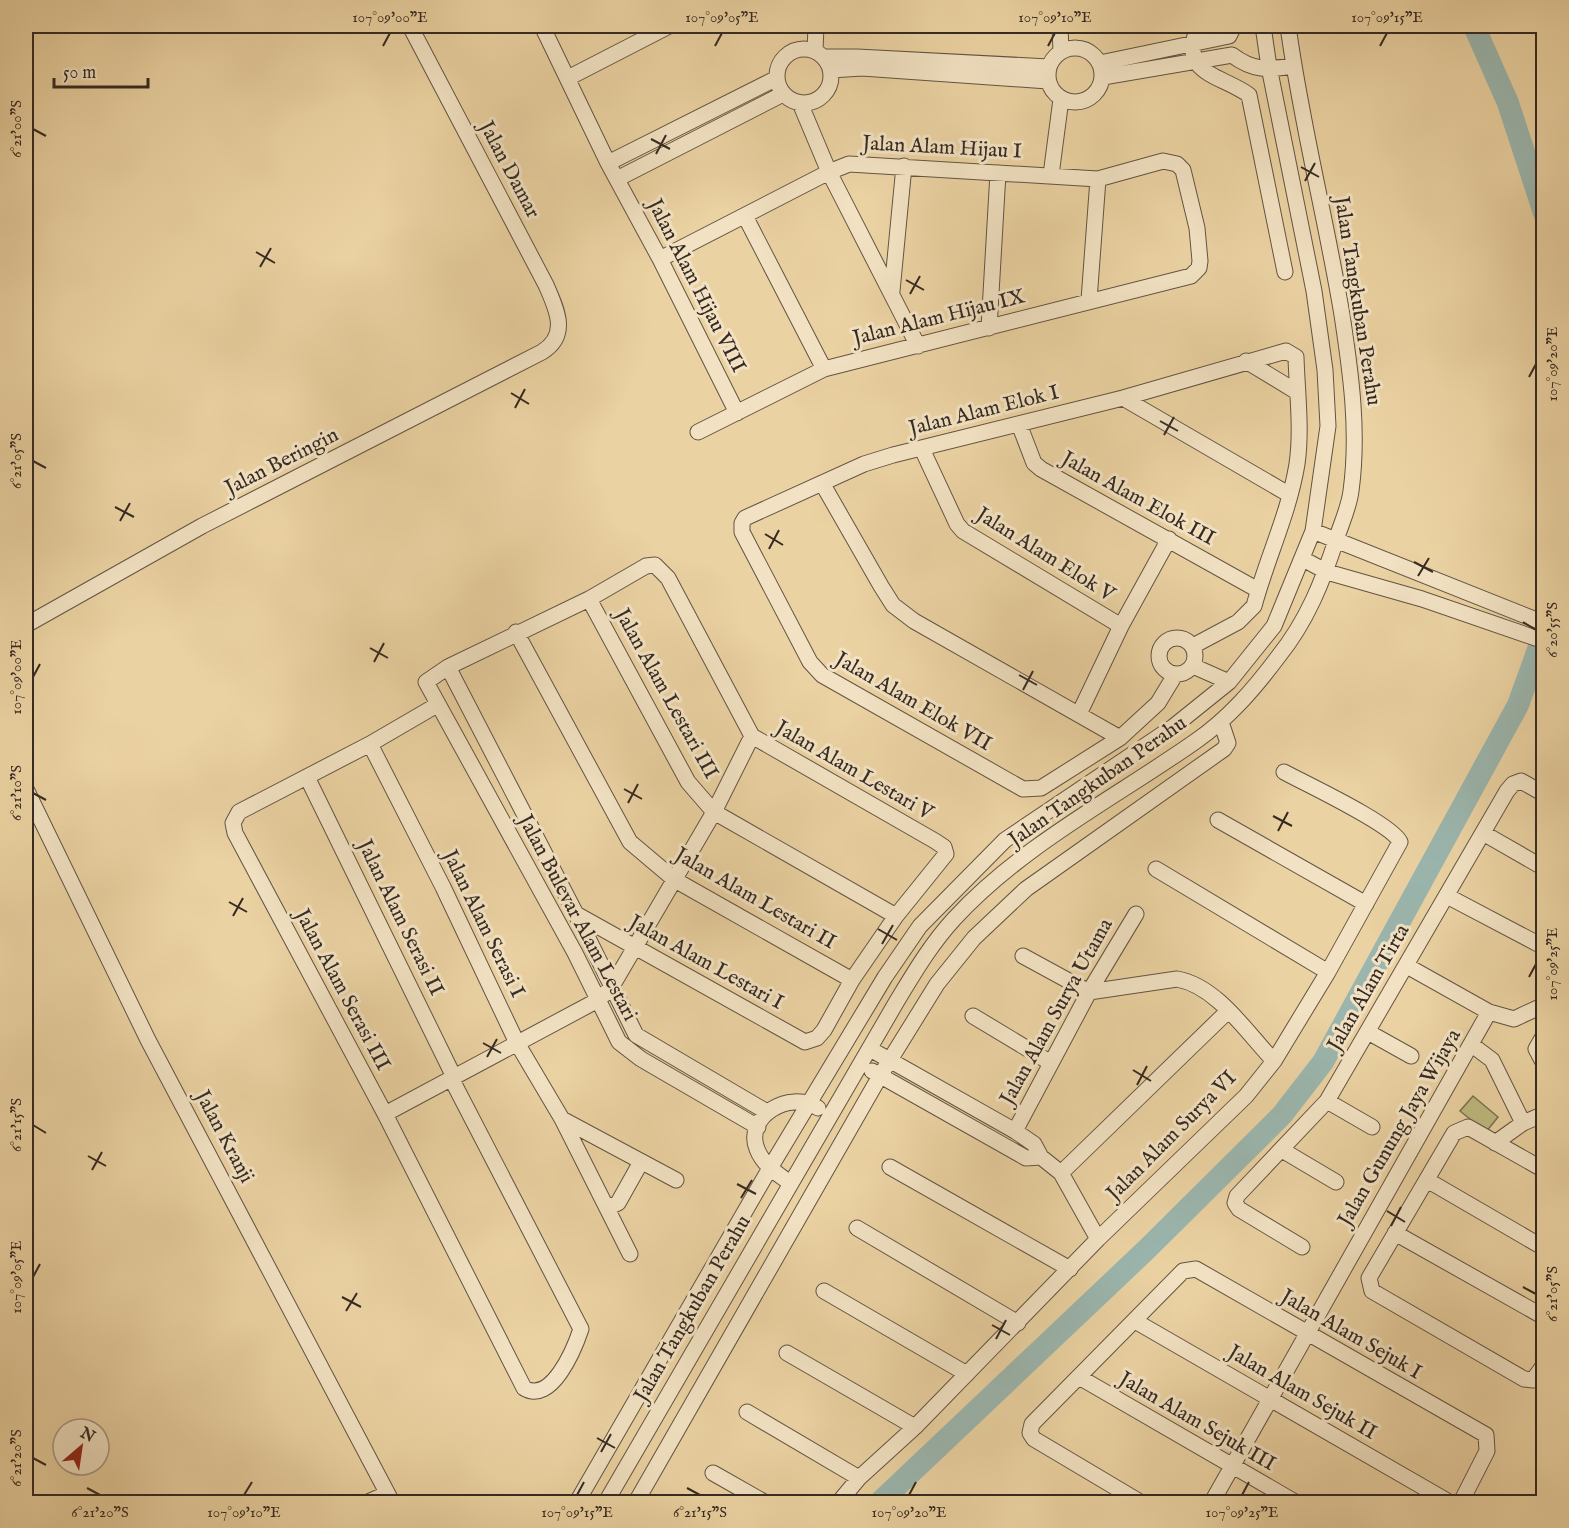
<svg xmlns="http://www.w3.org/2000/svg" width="1569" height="1528" font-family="'IM FELL English',serif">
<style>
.green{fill:#bfba80;stroke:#7a7252;stroke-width:1.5}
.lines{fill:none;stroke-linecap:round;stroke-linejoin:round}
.river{stroke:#9bb6ae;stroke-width:22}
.minor-casing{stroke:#625443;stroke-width:17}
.minor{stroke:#f2e2c3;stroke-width:15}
.ticks{fill:none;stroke:#352a23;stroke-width:2}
.labels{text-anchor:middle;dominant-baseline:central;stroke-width:6;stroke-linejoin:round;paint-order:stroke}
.street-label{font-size:21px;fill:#352a23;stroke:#f2e2c3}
.neatline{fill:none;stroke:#352a23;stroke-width:2}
.ticks-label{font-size:15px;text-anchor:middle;fill:#352a23}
</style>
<rect width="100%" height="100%" fill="#ebd2a2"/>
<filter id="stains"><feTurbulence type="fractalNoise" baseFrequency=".00333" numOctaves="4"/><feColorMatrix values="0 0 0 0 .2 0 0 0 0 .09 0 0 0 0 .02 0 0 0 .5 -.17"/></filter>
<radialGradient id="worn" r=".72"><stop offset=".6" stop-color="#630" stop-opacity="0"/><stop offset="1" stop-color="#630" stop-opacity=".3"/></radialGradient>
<path class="green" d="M1473 1096 1498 1117 1486 1132 1460 1111Z"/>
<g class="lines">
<path class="river" d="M1474 26 1508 103 1544 213
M880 1502 1146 1250 1282 1115 1323 1062 1518 705 1544 633"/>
<defs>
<path id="minor" d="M542 26 608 163 660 259 737 413
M1060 26 1061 52
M1199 26C1176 74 1222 75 1249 95L1285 272
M1048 75a27 27 0 1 1 54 0a27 27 0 1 1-54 0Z
M777 76a27 27 0 1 1 54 0a27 27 0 1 1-54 0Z
M815 51 816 26
M824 57H857L1049 67
M1100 63 1229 36 1234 26
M831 70 862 68 1048 81
M1103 77 1232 55C1253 71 1268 70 1293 66
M568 78 669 26
M800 103 829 172 918 346
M608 163 777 78
M1051 175 1061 99
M617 179 783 94
M745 216 824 369
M660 259 829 172 849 164 1098 179 1163 161 1177 164 1183 170 1197 228 1200 261 1199 268 1191 276 824 369 698 432
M892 291 904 166
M1089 300 1098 179
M989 328 998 173
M1246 361 1297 392
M1123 398 1290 495
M1019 424 1034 463 1041 469 1258 590
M922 449 957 524 963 531 1121 626
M822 483 881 586 893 605 914 621 1120 738
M1313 531 1544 623
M1303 559 1327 572 1422 599 1544 641
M589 599 688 782 714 812 896 916
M26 625 202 526 542 352C570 335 556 308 546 285L410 26
M516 632 630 842 675 880 852 980
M1159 656a18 18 0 1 1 36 0a18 18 0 1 1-36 0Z
M1193 666 1229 682
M448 667 576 914 636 1035 767 1112
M1175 675 1158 703 1120 738 1041 788 1023 789 822 675 810 662 742 532V523L745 518 864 464 893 455 1123 398 1286 351 1296 357C1297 392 1302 429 1297 464 1289 513 1267 558 1254 606L1238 622 1193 646
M437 705 370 744 239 812 233 823 235 833 385 1114 524 1388C551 1405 574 1350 581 1329L451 1078
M1079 714 1121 626 1169 539
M370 744 443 887 517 1043 562 1119 630 1254
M307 777 454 1077
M26 789 148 1040 392 1502
M1218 820 1366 904
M1483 833 1544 868
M1156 869 1328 972
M1447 896 1540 945
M576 914 805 1042 817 1038 824 1030 852 980 896 916 946 854 944 847 935 841 752 736 668 578 655 565 646 566 589 599 448 667 426 682 575 953 619 1042 641 1059 758 1127
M1023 956 1089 992 1177 979C1217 986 1247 1033 1274 1061
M1407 966 1489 1012
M973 1016 1051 1063
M1368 1032 1411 1056
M1544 1035 1536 1049 1544 1064
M1472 1045 1492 1060 1523 1123
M870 1049 1015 1131 1034 1144 1041 1157 1061 1173 1098 1239
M872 1071 1026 1158 1041 1157
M1327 1101 1372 1127
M385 1114 598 1000 611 988 714 812 752 736
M562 1119 676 1180
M1015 1131 1089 992 1136 914
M1495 1143 1523 1123 1544 1114
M1282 1150 1336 1182
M890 1167 1070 1269
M1544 1170 1468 1127 1454 1133 1369 1278 1372 1291 1524 1379 1533 1380 1544 1365
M1061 1173 1227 1012
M1427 1180 1544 1248
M790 1183C778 1174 763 1165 757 1149 744 1117 789 1089 818 1108
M607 1208 618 1203 641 1162
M857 1228 1018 1323
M1395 1233 1544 1317
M1302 1247 1239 1209 1235 1203 1237 1196 1327 1101 1507 791 1513 784 1521 781 1544 794
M824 1291 967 1374
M1135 1321 1449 1502
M787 1353 915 1427
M1079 1377 1295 1502
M747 1412 859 1478
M713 1473 764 1502
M368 1502 386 1494
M577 1502 770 1168 885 977 920 926 1005 840 1173 727 1229 682 1274 626 1313 531 1328 426 1325 370 1314 291 1269 67 1263 26
M606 1502 897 1001C914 973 931 944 954 919 1022 845 1115 798 1196 741 1229 718 1254 689 1278 657 1307 621 1323 581 1337 537 1342 522 1349 507 1351 491 1359 432 1351 374 1342 315 1326 218 1301 123 1288 26
M636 1502 880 1076 937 984 974 938 1026 889 1224 749 1228 743 1221 722
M839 1502 859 1478 915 1427 1098 1239 1246 1096 1274 1061 1328 972 1400 842C1392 824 1306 784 1284 772
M1140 1502 1034 1439 1030 1433 1032 1424 1183 1271 1196 1269 1486 1435 1487 1451 1461 1502
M1212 1502 1489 1012 1514 1019 1544 1005"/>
</defs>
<use href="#minor" class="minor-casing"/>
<use href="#minor" class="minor"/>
</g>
<path class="ticks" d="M383 46 390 33M715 46 722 33M1048 46 1055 33M1380 46 1387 33M33 129 46 136M651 139 670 149M656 154 666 135M1301 167 1319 177M1305 181 1315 163M256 252 275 263M260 267 271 248M906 280 924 290M910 294 920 276M1529 377 1536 364M511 393 529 404M515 408 525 389M1160 421 1178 431M1164 435 1174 417M33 461 46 468M115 507 134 517M120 521 130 503M765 534 783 545M769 549 779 530M1414 562 1433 572M1418 576 1429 558M1523 622 1536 630M370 648 388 658M374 662 384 643M1019 675 1037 685M33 677 40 664M1023 690 1033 671M624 789 642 799M33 793 46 800M628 803 638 784M1273 816 1292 826M1278 831 1288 812M229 902 247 912M233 916 243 898M878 929 897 940M882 944 893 925M1529 977 1536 964M483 1043 501 1053M487 1057 497 1039M1133 1070 1151 1081M1137 1085 1147 1066M33 1125 46 1133M88 1156 106 1166M92 1170 102 1152M737 1184 756 1194M741 1198 752 1180M1387 1211 1405 1222M1391 1226 1401 1207M33 1277 40 1264M1523 1287 1536 1294M342 1297 361 1307M346 1311 357 1293M992 1325 1010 1335M996 1339 1006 1320M597 1438 615 1448M601 1452 611 1434M33 1458 46 1465M87 1488 100 1495M687 1488 700 1495M244 1495 252 1482M577 1495 584 1482M909 1495 916 1482M1242 1495 1249 1482"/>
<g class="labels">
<g class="street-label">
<text transform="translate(942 148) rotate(3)">Jalan Alam Hijau I</text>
<text transform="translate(509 170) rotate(62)">Jalan Damar</text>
<text transform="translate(696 286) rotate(63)">Jalan Alam Hijau VIII</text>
<text transform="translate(1357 301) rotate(81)">Jalan Tangkuban Perahu</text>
<text transform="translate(939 318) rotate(-14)">Jalan Alam Hijau IX</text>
<text transform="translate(984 411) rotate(-14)">Jalan Alam Elok I</text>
<text transform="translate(282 462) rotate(-27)">Jalan Beringin</text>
<text transform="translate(1138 499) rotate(29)">Jalan Alam Elok III</text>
<text transform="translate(1045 555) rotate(32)">Jalan Alam Elok V</text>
<text transform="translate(666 694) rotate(61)">Jalan Alam Lestari III</text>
<text transform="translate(913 702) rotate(30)">Jalan Alam Elok VII</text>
<text transform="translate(854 771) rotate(30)">Jalan Alam Lestari V</text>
<text transform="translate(1098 782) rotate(-35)">Jalan Tangkuban Perahu</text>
<text transform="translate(755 899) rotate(30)">Jalan Alam Lestari II</text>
<text transform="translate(400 918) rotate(64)">Jalan Alam Serasi II</text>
<text transform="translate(577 918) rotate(62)">Jalan Bulevar Alam Lestari</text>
<text transform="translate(483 924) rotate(64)">Jalan Alam Serasi I</text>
<text transform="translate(706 963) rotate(29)">Jalan Alam Lestari I</text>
<text transform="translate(1369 988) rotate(-60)">Jalan Alam Tirta</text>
<text transform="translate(342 990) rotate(62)">Jalan Alam Serasi III</text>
<text transform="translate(1057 1012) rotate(-61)">Jalan Alam Surya Utama</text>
<text transform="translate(1400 1128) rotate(-60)">Jalan Gunung Jaya Wijaya</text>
<text transform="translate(1172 1136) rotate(-45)">Jalan Alam Surya VI</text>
<text transform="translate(224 1137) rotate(62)">Jalan Kranji</text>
<text transform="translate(693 1309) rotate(-60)">Jalan Tangkuban Perahu</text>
<text transform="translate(1351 1335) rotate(30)">Jalan Alam Sejuk I</text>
<text transform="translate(1302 1393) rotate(30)">Jalan Alam Sejuk II</text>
<text transform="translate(1197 1422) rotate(30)">Jalan Alam Sejuk III</text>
</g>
</g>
<rect width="1569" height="1528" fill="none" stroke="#ebd2a2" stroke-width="66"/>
<g transform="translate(81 1447) rotate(29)"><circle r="28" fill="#f2e2c3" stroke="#a69883" stroke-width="1.5"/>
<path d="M0-4.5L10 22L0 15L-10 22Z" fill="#8f2418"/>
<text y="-9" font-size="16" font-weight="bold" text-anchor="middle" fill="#352a23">N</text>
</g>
<path d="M54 78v9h94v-9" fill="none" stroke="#352a23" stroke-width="3"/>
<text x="63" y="78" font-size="18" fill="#352a23" stroke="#f2e2c3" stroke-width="4.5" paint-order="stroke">50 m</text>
<rect x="33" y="33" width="1503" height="1462" class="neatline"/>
<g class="ticks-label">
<text x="390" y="22">107°09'00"E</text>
<text x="722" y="22">107°09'05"E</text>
<text x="1055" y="22">107°09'10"E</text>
<text x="1387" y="22">107°09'15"E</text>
<text transform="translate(16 129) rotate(-90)" y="5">6°21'00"S</text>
<text transform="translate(1552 364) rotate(-90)" y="5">107°09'20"E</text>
<text transform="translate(16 461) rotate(-90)" y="5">6°21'05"S</text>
<text transform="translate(1552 630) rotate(-90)" y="5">6°20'55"S</text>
<text transform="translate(16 677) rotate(-90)" y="5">107°09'00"E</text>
<text transform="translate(16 793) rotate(-90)" y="5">6°21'10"S</text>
<text transform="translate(1552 964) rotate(-90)" y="5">107°09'25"E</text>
<text transform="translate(16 1125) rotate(-90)" y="5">6°21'15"S</text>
<text transform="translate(16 1277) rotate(-90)" y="5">107°09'05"E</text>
<text transform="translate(1552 1294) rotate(-90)" y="5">6°21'05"S</text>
<text transform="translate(16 1458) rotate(-90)" y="5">6°21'20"S</text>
<text x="100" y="1517">6°21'20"S</text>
<text x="244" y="1517">107°09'10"E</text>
<text x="577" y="1517">107°09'15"E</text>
<text x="700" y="1517">6°21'15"S</text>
<text x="909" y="1517">107°09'20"E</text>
<text x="1242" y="1517">107°09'25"E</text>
</g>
<rect width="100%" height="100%" filter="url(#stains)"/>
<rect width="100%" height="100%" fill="url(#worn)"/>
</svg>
